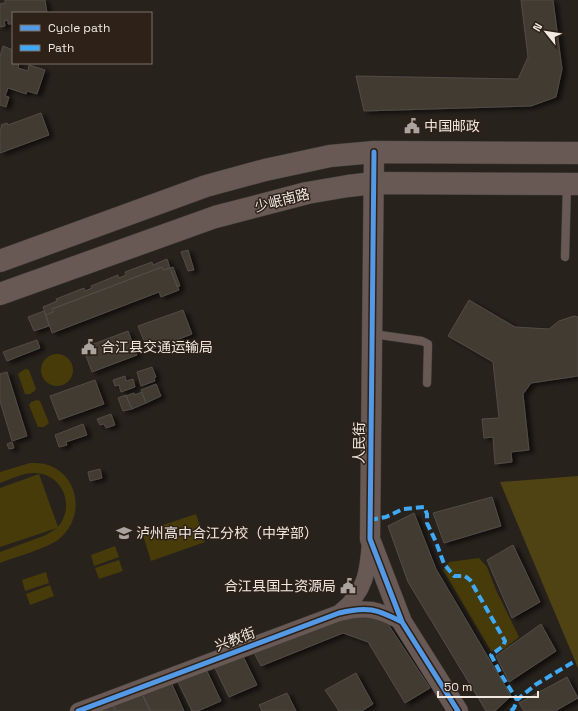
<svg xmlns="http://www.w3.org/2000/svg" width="578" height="711" font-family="'Space Grotesk','Noto Sans SC',sans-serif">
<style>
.green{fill:#473b09}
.forest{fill:#504313}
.building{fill:#433b30;stroke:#514c47;filter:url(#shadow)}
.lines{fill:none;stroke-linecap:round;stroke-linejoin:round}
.service-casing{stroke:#433e39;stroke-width:9}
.minor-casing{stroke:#433e39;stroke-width:17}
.tertiary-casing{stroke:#433e39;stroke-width:21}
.primary-casing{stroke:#433e39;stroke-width:23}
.service{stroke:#695954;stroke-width:8}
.minor{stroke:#695954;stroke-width:16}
.tertiary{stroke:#695954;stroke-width:20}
.primary{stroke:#695954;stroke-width:22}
.quiet{stroke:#3fa9f5;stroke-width:4;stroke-dasharray:8 4;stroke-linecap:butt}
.cycleway-casing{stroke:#2d2118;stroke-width:8}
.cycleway{stroke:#5399e6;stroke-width:5}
.labels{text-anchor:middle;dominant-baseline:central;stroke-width:3;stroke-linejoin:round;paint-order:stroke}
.poi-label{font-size:14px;fill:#f1e8e2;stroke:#2d2118;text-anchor:start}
.street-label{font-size:14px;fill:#f1e8e2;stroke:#2d2118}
</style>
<defs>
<filter id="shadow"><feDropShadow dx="4.5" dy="2.5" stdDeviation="2" flood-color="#0009"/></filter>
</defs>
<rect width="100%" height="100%" fill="#28221d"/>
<path class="green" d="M41 370a16 16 0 1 1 32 0a16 16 0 1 1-32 0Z
M26 369 29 370 36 389C33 393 30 395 25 394L18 374 23 370Z
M37 400 40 401 49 423 44 427H38L29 405 31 402Z
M30 463C36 463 42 463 48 465 80 476 85 518 59 539 48 548 15 557 0 563V552L46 535 57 528 0 547V488L39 474 58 527C75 507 64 475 36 473 24 472 11 479 0 483V472Z
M196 514 205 542 151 561 142 532Z
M115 546 119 557 94 566 91 555Z
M479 558 487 567 496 590 519 637 504 649 491 651 443 570 449 562Z
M119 560 123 571 99 579 95 568Z
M46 572 49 583 25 591 22 580Z
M50 585 54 596 30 605 26 594Z"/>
<path class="forest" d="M578 476V668L500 482Z"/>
<path class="building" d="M5 0H45L47 13H13V24H8V20L4 21 5 26 0 27V4L5 3Z
M521 0H553L562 69 556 97 531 106 364 111 356 76 518 79 528 57Z
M3 46 13 50V63H19L18 68 28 71 29 65 45 70 37 94 27 91 26 94 8 88 5 96 9 97 6 107 0 105V56Z
M41 113 49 135 0 153V128H2L1 125 7 123 8 125Z
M188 250 194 270 188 271 181 252Z
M167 259 170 268 163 270 162 267 52 309 53 312 46 315 43 307 57 301 56 299 84 288 85 291 92 288 91 286 118 275 119 278 126 275 125 272 152 262 153 265Z
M162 267 163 270 170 268 179 290 161 297 159 292 52 333 46 315 53 312 52 309Z
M173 267 180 286 177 287 170 268Z
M469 300 515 327 549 329 559 321 574 316 578 317V376L531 383 523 394 529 450 511 452 512 462 495 464 493 437 484 438 482 419 499 418 493 362 448 336Z
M183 310 192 334 148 351 138 326Z
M44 311 49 326 34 331 28 317Z
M128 331 137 355 92 372 83 348Z
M37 340 40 348 7 361 3 352Z
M152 367 156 377 154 378 155 381 141 386 137 372Z
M7 372 27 436 12 441 0 401V374Z
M125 376 126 381 133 379 135 387 121 392 119 385 115 386 113 380Z
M95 380 104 404 59 420 50 396Z
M156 384 161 396 146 403 141 390Z
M142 392 146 403 132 409 126 396 134 393 135 395Z
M126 395 132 409 123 411 118 398Z
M111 414 115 425 106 428 104 424 100 425 97 419Z
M83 424 87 435 66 442 67 445 59 447 55 435Z
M12 442 14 448 9 449 7 444Z
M100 469 102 478 90 481 88 472Z
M492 497 501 526 444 543 433 513Z
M414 513 436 569 511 696 495 711H486L408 582 388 526Z
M513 545 540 602 512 618 487 560Z
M346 611 384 618 430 688 405 703 368 642 343 633 261 666 252 649Z
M541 624 556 651 509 682 496 656Z
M241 652 257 685 229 697 213 664Z
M205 667 221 701 198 711H192L177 680Z
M356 673 373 704 362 711H339L325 690Z
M567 677 578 698 555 711H524L519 703Z
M171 682 184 711H151L142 694Z
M287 693 296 711H262L259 705Z
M142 694 150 711H116L114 706Z
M112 705 115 711H98Z"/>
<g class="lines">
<defs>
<path id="service" d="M565 257 567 184
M373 334 422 341 428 344 427 383"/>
<path id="minor" d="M340 612C366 592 368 571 370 541
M78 711 339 613C367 606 377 609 402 622"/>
<path id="tertiary" d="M374 152 370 539 402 622 458 711"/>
<path id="primary" d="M0 261 206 186 265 170 330 156 374 152 578 153
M0 294 215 217 307 193 348 186 374 183 578 184"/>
</defs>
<use href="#service" class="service-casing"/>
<use href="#minor" class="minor-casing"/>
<use href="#tertiary" class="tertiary-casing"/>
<use href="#primary" class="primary-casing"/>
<use href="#service" class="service"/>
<use href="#minor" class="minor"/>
<use href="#tertiary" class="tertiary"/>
<use href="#primary" class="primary"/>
<path class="quiet" d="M370 520 386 517 403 509 424 507 427 514V523L436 542 444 564 454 576H465L470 580 505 641 503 646 491 655 502 676 517 700
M511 711 514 708 517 700 535 685 575 661"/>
<defs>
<path id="cycleway" d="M374 152 370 539 402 622 458 711
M78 711 339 613C367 606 377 609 402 622"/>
</defs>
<use href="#cycleway" class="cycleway-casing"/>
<use href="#cycleway" class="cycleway"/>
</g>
<defs>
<symbol id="civic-bare" viewBox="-9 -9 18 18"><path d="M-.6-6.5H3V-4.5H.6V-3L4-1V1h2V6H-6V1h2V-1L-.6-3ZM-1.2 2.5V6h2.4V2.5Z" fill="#aba39d" stroke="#2d2118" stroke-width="2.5" paint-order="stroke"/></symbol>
<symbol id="school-bare" viewBox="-9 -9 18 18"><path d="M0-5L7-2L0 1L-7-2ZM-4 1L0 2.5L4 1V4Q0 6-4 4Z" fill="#aba39d" stroke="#2d2118" stroke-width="2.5" paint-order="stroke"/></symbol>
</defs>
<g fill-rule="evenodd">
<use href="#civic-bare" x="401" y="115" width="22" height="22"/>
<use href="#civic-bare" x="78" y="336" width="22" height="22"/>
<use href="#school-bare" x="113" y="522" width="22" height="22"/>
<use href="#civic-bare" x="337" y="575" width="22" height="22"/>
</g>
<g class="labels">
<g class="poi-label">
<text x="424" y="126">中国邮政</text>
<text x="101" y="347">合江县交通运输局</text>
<text x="136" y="533">泸州高中合江分校（中学部）</text>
<text x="336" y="586" text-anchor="end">合江县国土资源局</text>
</g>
<g class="street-label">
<text transform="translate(282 200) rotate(-14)">少岷南路</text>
<text transform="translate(359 443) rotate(-89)">人民街</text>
<text transform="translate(235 639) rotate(-21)">兴教街</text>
</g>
</g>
<rect x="12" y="12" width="140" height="52" fill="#2d2118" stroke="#7b7169"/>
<rect x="20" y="25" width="20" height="6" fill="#5399e6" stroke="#7b7169"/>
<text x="48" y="32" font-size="12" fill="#f1e8e2">Cycle path</text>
<rect x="20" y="45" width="20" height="6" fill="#3fa9f5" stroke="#7b7169"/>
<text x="48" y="52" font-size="12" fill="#f1e8e2">Path</text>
<g transform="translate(546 32) rotate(300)" stroke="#2d2118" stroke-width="3" paint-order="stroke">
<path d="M0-3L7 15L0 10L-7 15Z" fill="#f1e8e2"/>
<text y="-6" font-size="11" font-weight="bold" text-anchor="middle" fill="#f1e8e2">N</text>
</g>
<path d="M438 691v6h100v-6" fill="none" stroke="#f1e8e2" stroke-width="2"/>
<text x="444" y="691" font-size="12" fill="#f1e8e2" stroke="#2d2118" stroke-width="3" paint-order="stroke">50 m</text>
</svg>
